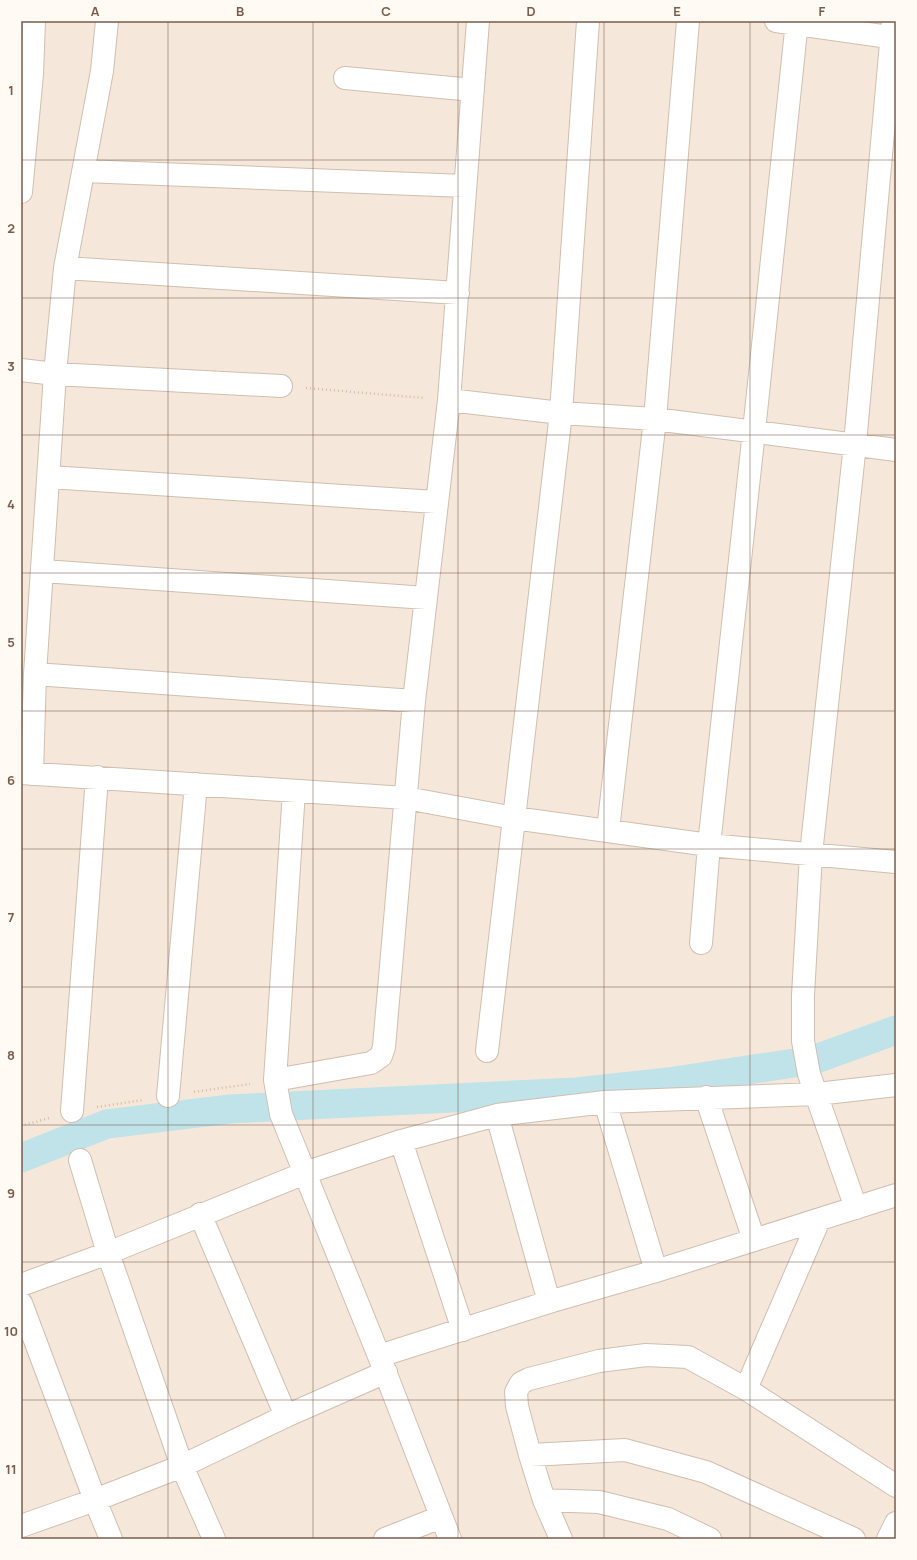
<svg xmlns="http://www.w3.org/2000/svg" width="917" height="1560" font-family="Manrope,sans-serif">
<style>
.residential{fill:#f5e8da}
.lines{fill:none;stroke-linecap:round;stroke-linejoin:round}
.canal{stroke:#bfe3e8;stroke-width:29}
.minor-casing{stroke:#d1beb0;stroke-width:24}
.path{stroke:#d9b8a5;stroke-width:2.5;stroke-dasharray:1 3;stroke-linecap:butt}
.minor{stroke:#fff;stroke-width:22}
.grid{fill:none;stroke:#7a5c4d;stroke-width:1;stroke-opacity:0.55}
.neatline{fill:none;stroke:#7a5c4d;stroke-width:1.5}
.grid-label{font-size:13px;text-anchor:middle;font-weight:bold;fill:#7a5c4d}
</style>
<rect width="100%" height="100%" fill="#fdf6ec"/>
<path class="residential" d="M21 21H896V1539H21Z"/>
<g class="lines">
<path class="canal" d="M813 1060 896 1030
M21 1158 107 1124 230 1109 576 1092 668 1082 794 1063"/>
<defs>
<path id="minor" d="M776 21 896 38
M345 78 473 90
M84 171 465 186
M21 192 32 74 34 21
M65 268 458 293
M21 370 55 374 281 386
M449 400 561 413 655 419 896 450
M49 477 436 502
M43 571 426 598
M35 674 414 701
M21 773 406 798 514 818 709 845 896 862
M32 774 35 674 55 374 65 268 102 71 107 21
M294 791 275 1080 281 1114 379 1356 450 1539
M608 830 655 419 688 21
M701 943 709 845 754 431 797 21
M487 1051 561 413 588 21
M275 1080 371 1063 381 1056 384 1047 414 701 449 400 478 21
M168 1096 196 784
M706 1097 754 1240
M605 1102 656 1271
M72 1111 97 777
M497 1115 549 1302
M401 1141 463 1330
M80 1160 108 1253 182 1466 214 1539
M856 1208 809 1074 803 1041V995L811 854 855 444 893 21
M200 1214 286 1416
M21 1285 108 1253 305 1173 401 1141 497 1115 605 1102 817 1094 896 1085
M21 1303 95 1500 111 1539
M379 1356 549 1302 656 1271 896 1195
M746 1389 819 1220
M530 1455 625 1450 706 1472 854 1539
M544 1500 599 1502 668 1519 710 1539
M21 1526 95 1500 182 1466 286 1416 386 1372
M385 1539 441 1517
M561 1539 544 1500 530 1455 517 1406 516 1392 521 1383 529 1379 599 1361 646 1355 688 1357 746 1389 896 1486
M888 1539 896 1523"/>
</defs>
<use href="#minor" class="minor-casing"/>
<path class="path" d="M306 388 424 398
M194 1092 250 1084
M97 1107 143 1100
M21 1126 49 1118"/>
<use href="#minor" class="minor"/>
</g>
<path class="grid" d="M168 21V1539M313 21V1539M458 21V1539M604 21V1539M750 21V1539M21 160H896M21 298H896M21 435H896M21 573H896M21 711H896M21 849H896M21 987H896M21 1125H896M21 1262H896M21 1400H896"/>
<rect width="917" height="1560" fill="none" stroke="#fffaf3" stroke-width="44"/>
<rect x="22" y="22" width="873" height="1516" class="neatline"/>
<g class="grid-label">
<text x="95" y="16">A</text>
<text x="240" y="16">B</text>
<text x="386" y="16">C</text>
<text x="531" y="16">D</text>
<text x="677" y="16">E</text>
<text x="822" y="16">F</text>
<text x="11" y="95">1</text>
<text x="11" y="233">2</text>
<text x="11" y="371">3</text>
<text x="11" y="509">4</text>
<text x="11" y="647">5</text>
<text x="11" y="785">6</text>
<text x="11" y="922">7</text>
<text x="11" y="1060">8</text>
<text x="11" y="1198">9</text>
<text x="11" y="1336">10</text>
<text x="11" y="1474">11</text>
</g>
</svg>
